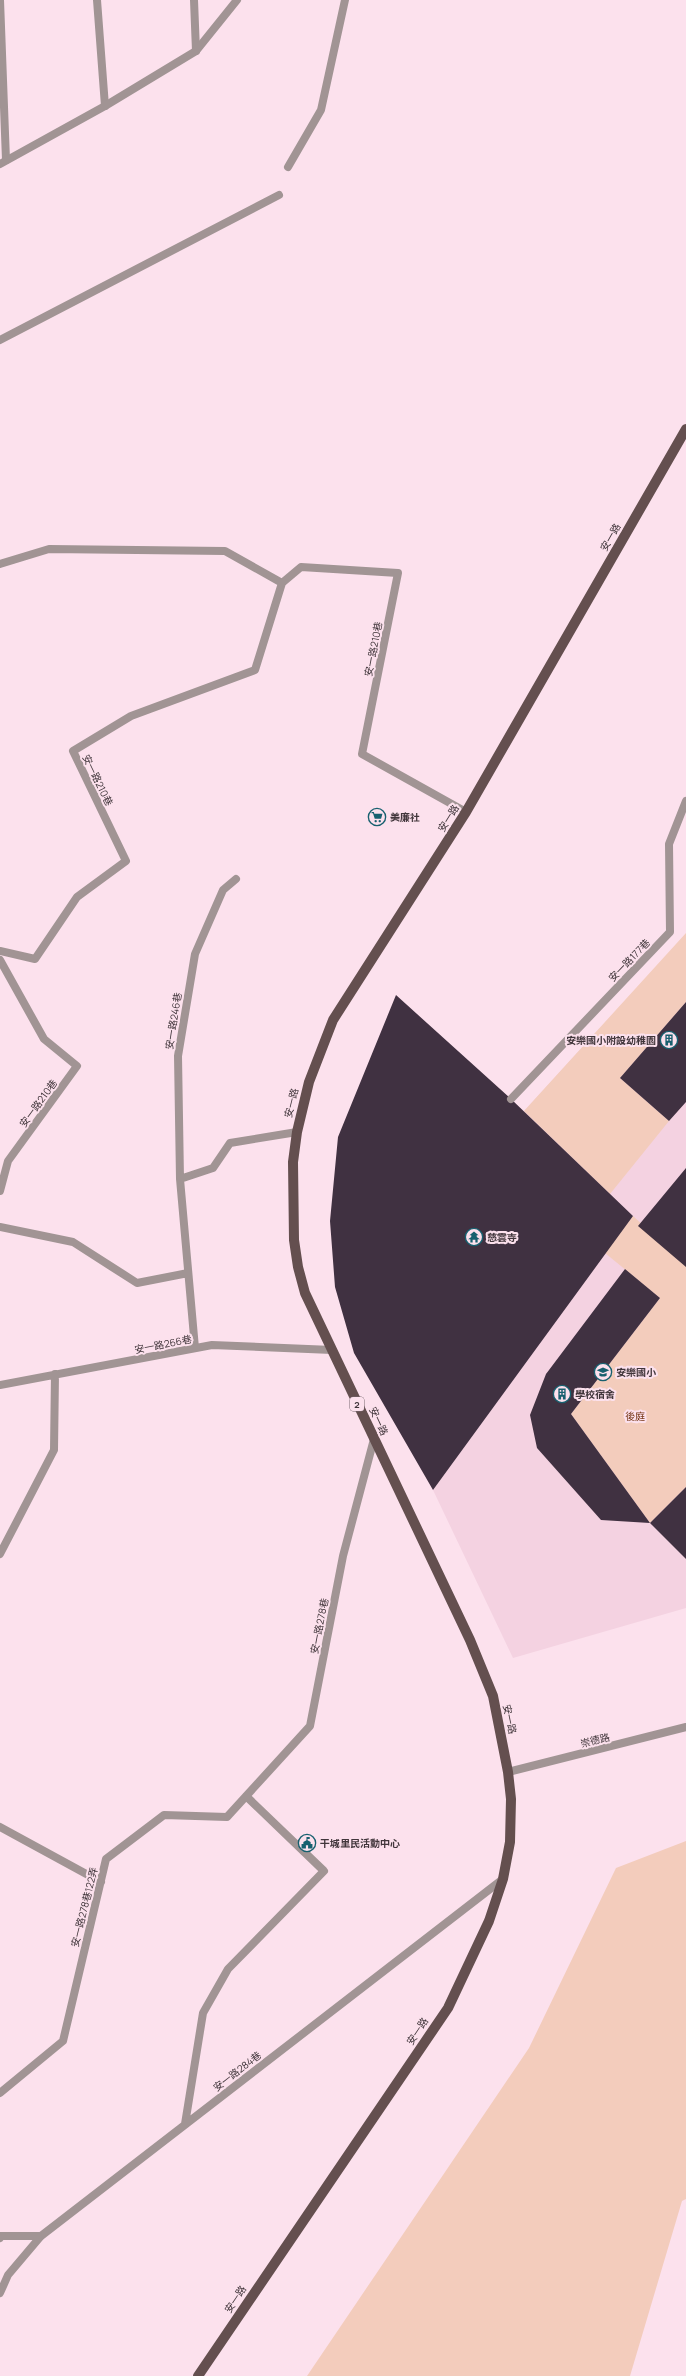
<svg xmlns="http://www.w3.org/2000/svg" width="686" height="2376" font-family="Manrope,'Noto Sans TC',sans-serif">
<style>
.built{fill:#f4d2e1}
.green{fill:#f3ccbc}
.building{fill:#403141}
.lines{fill:none;stroke-linecap:round;stroke-linejoin:round}
.service{stroke:#a19494;stroke-width:8}
.minor{stroke:#a19494;stroke-width:8}
.primary{stroke:#644f4f;stroke-width:10}
.labels{text-anchor:middle;dominant-baseline:central;stroke-width:4;stroke-linejoin:round;paint-order:stroke}
.shield{fill:#fce1ed;stroke:#796970;stroke-width:1}
.shield-label{font-size:9px;font-weight:bold;fill:#41363b}
.street-label{font-size:10px;fill:#41363b;stroke:#fce1ed}
.poi-label{font-size:10px;font-weight:bold;fill:#41363b;stroke:#fce1ed;text-anchor:start}
.park-label{font-size:10px;fill:#753413;stroke:#fce1ed}
</style>
<rect width="100%" height="100%" fill="#fce1ed"/>
<path class="built" d="M686 934V1608L513 1658 433 1490 605 1253 524 1111Z"/>
<path class="green" d="M686 933V1002L620 1078 669 1121 610 1194 524 1111Z
M633 1216 686 1264V1487L650 1523 571 1414 660 1298 605 1253Z
M686 1841V2199L682 2201 630 2376H307L529 2048 616 1868Z"/>
<path class="building" d="M396 995 511 1099 633 1216 433 1490 354 1353 335 1287 330 1221 338 1137Z
M686 1002V1102L669 1121 620 1078Z
M686 1168V1267L638 1226Z
M625 1269 660 1298 571 1414 650 1523 601 1520 537 1448 530 1415 546 1374Z
M686 1487V1559L650 1523Z"/>
<g class="lines">
<path class="service" d="M0 0 6 160
M97 0 105 106
M194 0 196 51
M288 167 321 110 345 0
M0 340 279 195
M0 564 49 549 225 551 282 583 301 567 398 573 362 754 466 812
M0 951 35 959 77 897 126 861 73 751 131 716 255 670 282 583
M0 960 44 1039 77 1066 8 1161 0 1191
M180 1179 178 1056 195 954 223 890 236 879
M0 1227 73 1242 137 1283 188 1273
M195 1348 180 1179 213 1168 230 1143 297 1132
M0 1385 212 1345 332 1350
M0 1554 54 1450 55 1374
M0 1827 101 1882
M0 2093 63 2041 106 1859 164 1815 227 1817 310 1726 343 1556 374 1439
M185 2124 203 2013 228 1969 324 1871 246 1796
M0 2238 1 2236H41
M0 2293 8 2275 41 2236 503 1879"/>
<path class="minor" d="M0 164 105 106 196 51 237 0
M511 1099 670 932 669 844 686 801
M508 1772 686 1727"/>
<path class="primary" d="M198 2376 448 2008 489 1921 503 1879 510 1842 511 1799 508 1772 493 1696 470 1640 305 1293 298 1267 294 1240 293 1162 297 1132 309 1082 333 1020 466 812 686 429"/>
</g>
<defs>
<symbol id="supermarket-ring" viewBox="-11 -11 22 22"><circle r="9.5" fill="#fce1ed" stroke="#17606f" stroke-width="1.5"/><path d="M-6-5.5h2.5l.6 2H6L4.5 2H-2.5L-4.4-4H-6ZM-1.5 3.2a1.3 1.3 0 1 0 .1 0ZM3 3.2a1.3 1.3 0 1 0 .1 0Z" fill="#17606f"/></symbol>
<symbol id="building-ring" viewBox="-11 -11 22 22"><circle r="9.5" fill="#fce1ed" stroke="#17606f" stroke-width="1.5"/><path d="M-4-6H4V6H1V3H-1V6H-4ZM-2.5-4.3h1.7v1.8h-1.7ZM.8-4.3h1.7v1.8H.8ZM-2.5-1h1.7V.8h-1.7ZM.8-1h1.7V.8H.8Z" fill="#17606f"/></symbol>
<symbol id="temple-ring" viewBox="-11 -11 22 22"><circle r="9.5" fill="#fce1ed" stroke="#17606f" stroke-width="1.5"/><path d="M0-6L5-2H3V0L6.5 2.5H4V6H1.5V3h-3V6H-4V2.5H-6.5L-3 0V-2H-5Z" fill="#17606f"/></symbol>
<symbol id="school-ring" viewBox="-11 -11 22 22"><circle r="9.5" fill="#fce1ed" stroke="#17606f" stroke-width="1.5"/><path d="M0-5L7-2L0 1L-7-2ZM-4 1L0 2.5L4 1V4Q0 6-4 4Z" fill="#17606f"/></symbol>
<symbol id="civic-ring" viewBox="-11 -11 22 22"><circle r="9.5" fill="#fce1ed" stroke="#17606f" stroke-width="1.5"/><path d="M-.6-6.5H3V-4.5H.6V-3L4-1V1h2V6H-6V1h2V-1L-.6-3ZM-1.2 2.5V6h2.4V2.5Z" fill="#17606f"/></symbol>
</defs>
<g fill-rule="evenodd">
<use href="#supermarket-ring" x="367" y="807" width="20" height="20"/>
<use href="#building-ring" x="659" y="1030" width="20" height="20"/>
<use href="#temple-ring" x="464" y="1227" width="20" height="20"/>
<use href="#school-ring" x="593" y="1362" width="20" height="20"/>
<use href="#building-ring" x="552" y="1384" width="20" height="20"/>
<use href="#civic-ring" x="297" y="1833" width="20" height="20"/>
</g>
<g class="labels">
<rect class="shield" x="350" y="1397" width="14" height="14" rx="3"/>
<g class="shield-label">
<text x="357" y="1404">2</text>
</g>
<g class="street-label">
<text transform="translate(610 537) rotate(-60)">安一路</text>
<text transform="translate(373 649) rotate(-79)">安一路210巷</text>
<text transform="translate(98 780) rotate(64)">安一路210巷</text>
<text transform="translate(448 818) rotate(-58)">安一路</text>
<text transform="translate(629 960) rotate(-46)">安一路177巷</text>
<text transform="translate(173 1021) rotate(-81)">安一路246巷</text>
<text transform="translate(38 1103) rotate(-54)">安一路210巷</text>
<text transform="translate(291 1103) rotate(-76)">安一路</text>
<text transform="translate(163 1344) rotate(-11)">安一路266巷</text>
<text transform="translate(379 1421) rotate(65)">安一路</text>
<text transform="translate(319 1626) rotate(-79)">安一路278巷</text>
<text transform="translate(510 1719) rotate(78)">安一路</text>
<text transform="translate(595 1740) rotate(-14)">崇德路</text>
<text transform="translate(84 1907) rotate(-76)">安一路278巷122弄</text>
<text transform="translate(417 2031) rotate(-56)">安一路</text>
<text transform="translate(237 2071) rotate(-38)">安一路284巷</text>
<text transform="translate(235 2299) rotate(-56)">安一路</text>
</g>
<g class="poi-label">
<text x="390" y="817">美廉社</text>
<text x="656" y="1040" text-anchor="end">安樂國小附設幼稚園</text>
<text x="487" y="1237">慈雲寺</text>
<text x="616" y="1372">安樂國小</text>
<text x="575" y="1394">學校宿舍</text>
<text x="320" y="1843">干城里民活動中心</text>
</g>
<g class="park-label">
<text x="635" y="1416">後庭</text>
</g>
</g>
</svg>
